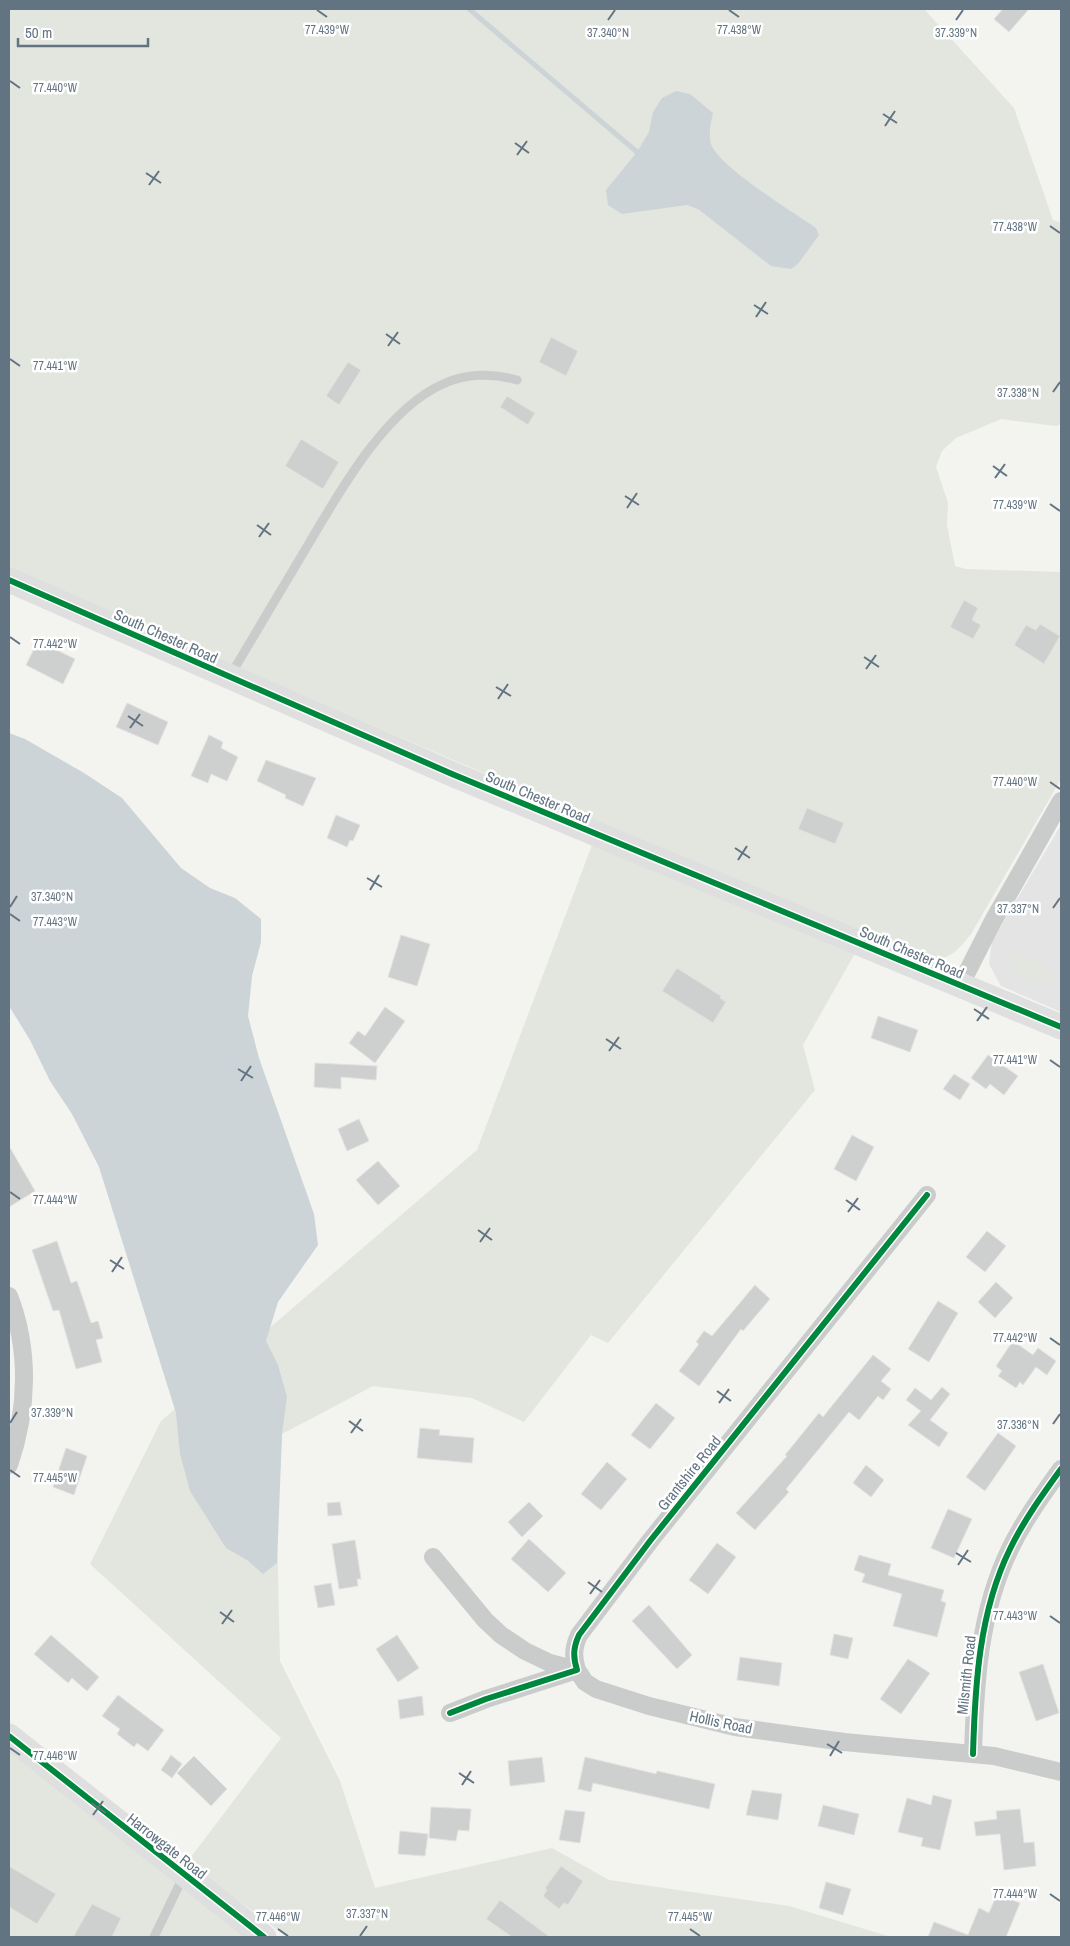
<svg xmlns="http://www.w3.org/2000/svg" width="1070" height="1946" font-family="'Archivo Narrow',sans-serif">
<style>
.built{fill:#e3e4e3}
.green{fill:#e2e6de}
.water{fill:#ccd4d7}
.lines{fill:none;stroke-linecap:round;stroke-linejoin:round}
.stream{stroke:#ccd4d7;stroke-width:5}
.building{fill:#cecfcf;stroke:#e2e2e0}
.lane{stroke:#cacccc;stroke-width:9}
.street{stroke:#cacccc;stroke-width:18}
.secondary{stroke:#dfdfe0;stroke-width:25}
.cycleway-casing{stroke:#fff;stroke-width:9}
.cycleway{stroke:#00873e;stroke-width:6}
.ticks{fill:none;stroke:#627381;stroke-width:2}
.labels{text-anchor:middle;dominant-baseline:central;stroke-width:5;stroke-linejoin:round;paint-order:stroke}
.street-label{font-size:15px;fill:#627381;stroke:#fff}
.ticks-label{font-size:12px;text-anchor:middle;fill:#627381;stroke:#fff;stroke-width:5;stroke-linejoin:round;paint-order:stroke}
</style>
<rect width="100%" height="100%" fill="#f3f3f0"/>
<path class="built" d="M1061 825V1012L1001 986 989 964 992 941Z"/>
<path class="green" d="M9 9H924L1014 108 1053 220 1061 223V424L1056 426 1001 419 956 438 942 451 936 467 948 503 947 525 955 566 966 569 1061 572V779L971 934C959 949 952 958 933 960L748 886 9 570Z
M595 837 858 948 803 1045 815 1090 608 1343 591 1335 524 1422 472 1398 373 1386 282 1434 277 1532 280 1661 340 1781 375 1888 552 1848 609 1880 789 1906 891 1937H286L256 1913 185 1865 281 1738 90 1564 161 1421 477 1150Z
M1022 954 1035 963 1053 968 1043 982 1028 983 1016 974 1014 957Z
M9 1736 264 1937H9Z"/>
<path class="water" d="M676 91 690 94 713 113C711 122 708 134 711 144 719 167 793 212 816 228L819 235 798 264 791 269 771 266 698 209 687 205 622 214 608 205 606 190 637 152 649 132 653 112 662 98Z
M9 733 25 739 84 773 122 798 181 868 210 888 235 898 261 919V942L252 976 248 1016 259 1058 314 1214 318 1245 278 1302 266 1341 278 1365 287 1397 282 1434 277 1563 263 1574 247 1560 226 1548 190 1491 180 1454 176 1413 99 1167 72 1114 50 1081 30 1040 9 1006Z"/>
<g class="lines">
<path class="stream" d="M469 9 637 152"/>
</g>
<path class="building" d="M1003 9H1029L1009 32 994 19Z
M551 337 578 351 566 376 539 362Z
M348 362 361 370 339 405 326 396Z
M507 396 535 413 528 425 500 407Z
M301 439 339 462 323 489 285 466Z
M964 600 978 608 972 620 981 625 973 639 950 627Z
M1040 624 1060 636 1044 664 1014 645 1026 625 1036 630Z
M38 641 75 659 63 684 26 665Z
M127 703 168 722 158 745 116 727Z
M209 735 223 742 221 748 238 757 227 781 211 774 208 783 191 776Z
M266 760 316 778 303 806 285 798 286 795 257 781Z
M807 808 844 823 835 844 798 829Z
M336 815 360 825 353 841 350 840 347 847 327 838Z
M401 935 430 944 417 986 388 977Z
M677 968 721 996 720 998 726 1002 713 1023 662 991Z
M385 1007 405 1021 375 1063 349 1043 358 1031 365 1036Z
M878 1016 918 1030 910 1052 871 1038Z
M988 1055 1018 1076 1004 1095 990 1084 986 1089 971 1078Z
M315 1063 377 1066 376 1080 341 1077V1089L314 1087Z
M954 1074 970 1084 960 1100 943 1089Z
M359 1119 369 1141 347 1151 338 1129Z
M852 1135 874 1147 856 1181 834 1169Z
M9 1146 35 1191 9 1207Z
M378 1161 400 1186 378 1205 356 1180Z
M987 1231 1006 1246 985 1272 966 1257Z
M57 1241 71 1283 77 1281 91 1323 98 1321 103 1338 96 1340 102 1362 76 1369 59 1310 53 1311 32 1250Z
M996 1282 1013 1298 995 1318 978 1302Z
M755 1285 770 1299 743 1331 741 1329 699 1386 679 1371 699 1344 696 1342 704 1331 712 1336Z
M938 1301 958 1313 929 1362 908 1349Z
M1013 1341 1033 1355 1038 1348 1056 1361 1047 1375 1036 1367 1023 1385 1020 1382 1016 1388 998 1376 1002 1371 996 1366Z
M873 1355 891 1369 881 1381 891 1389 883 1400 878 1396 859 1420 849 1412 786 1489 789 1492 755 1530 736 1513 787 1456 785 1455 819 1413 823 1417Z
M942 1387 950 1394 930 1420 948 1433 939 1447 908 1425 921 1411 906 1400 915 1388 931 1400Z
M656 1403 675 1418 650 1449 631 1435Z
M420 1428 440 1430 439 1435 474 1438 472 1463 417 1458Z
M998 1433 1016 1446 985 1491 966 1477Z
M66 1448 87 1456 74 1495 53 1487Z
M607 1462 627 1479 601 1510 581 1494Z
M866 1465 884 1480 871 1497 853 1483Z
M340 1502 342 1515 328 1516 327 1503Z
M529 1502 543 1516 522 1537 508 1522Z
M948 1509 972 1519 954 1558 931 1548Z
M529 1539 566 1573 548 1592 511 1559Z
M355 1540 361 1579H357L358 1586 339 1589 332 1544Z
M717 1543 736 1557 708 1594 689 1580Z
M859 1555 891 1564 888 1575 944 1590 941 1601 946 1603 937 1637 893 1626 902 1594 862 1582 865 1574 854 1570Z
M331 1583 335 1605 318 1608 314 1586Z
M649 1605 692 1655 677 1669 632 1621Z
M834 1634 853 1638 848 1659 830 1655Z
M51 1635 99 1677 87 1691 72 1678 68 1683 34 1654Z
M397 1635 419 1668 398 1682 376 1649Z
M740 1657 782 1663 779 1686 737 1680Z
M908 1659 930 1673 901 1714 880 1699Z
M1043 1664 1059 1713 1036 1721 1019 1672Z
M118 1695 164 1730 148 1751 137 1743 134 1747 117 1734 120 1729 102 1716Z
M422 1696 424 1715 400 1719 398 1700Z
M171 1755 182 1764 172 1778 161 1770Z
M194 1756 227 1789 211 1806 177 1773Z
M542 1757 545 1782 510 1786 508 1761Z
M585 1757 656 1774 657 1771 715 1784 709 1809 593 1783 591 1792 578 1789Z
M752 1790 782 1794 778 1820 746 1815Z
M933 1795 952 1800 940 1850 921 1846 923 1838 898 1832 907 1798 931 1805Z
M823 1805 859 1814 854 1835 818 1826Z
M431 1807 471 1809 469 1831 458 1830 456 1841 429 1838Z
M1020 1809 1024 1843 1034 1842 1036 1866 1004 1870 1000 1834 976 1836 974 1822 997 1819 996 1811Z
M565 1810 585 1812 580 1843 559 1840Z
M400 1831 428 1834 425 1856 398 1854Z
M9 1866 56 1894 37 1924 9 1907Z
M561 1866 583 1881 568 1905 564 1903 559 1909 543 1896 547 1890 545 1888Z
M826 1882 851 1889 843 1915 819 1908Z
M997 1894 1020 1903 1006 1937H928L934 1922 968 1935 979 1908 989 1913Z
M500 1900 550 1937H512L486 1919Z
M92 1904 121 1918 112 1937H73Z"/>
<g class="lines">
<path class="lane" d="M230 676C254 635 278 595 302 555 335 500 382 411 443 384 466 373 493 373 517 380
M154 1937 184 1875"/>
<path class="street" d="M960 986 993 921 1061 801
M9 1296C30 1350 28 1410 9 1465
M433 1557 485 1620 501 1635 525 1651 550 1663 577 1670 585 1682 596 1689 649 1706 735 1727 844 1742 994 1756 1061 1772
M450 1713 486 1699 577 1670C573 1657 573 1648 579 1635L650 1541 927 1195
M973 1754C975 1685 979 1612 1010 1549 1024 1520 1043 1494 1061 1469"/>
<path class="secondary" d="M9 580 452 774 1061 1027
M9 1736 264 1937"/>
<defs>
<path id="cycleway" d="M9 580 452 774 1061 1027
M450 1713 486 1699 577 1670C573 1657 573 1648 579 1635L650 1541 927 1195
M9 1736 264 1937
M973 1754C975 1685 979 1612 1010 1549 1024 1520 1043 1494 1061 1469"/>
</defs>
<use href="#cycleway" class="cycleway-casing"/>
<use href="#cycleway" class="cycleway"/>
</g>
<path class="ticks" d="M317 10 327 17M729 10 739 17M608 20 615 10M956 20 963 10M10 81 20 88M883 114 897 123M885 126 895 111M515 143 529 153M517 155 527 141M146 173 161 183M149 185 159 171M1050 226 1060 233M754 305 768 314M756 317 766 302M386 334 400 344M388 346 398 332M10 359 20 366M1053 392 1060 382M993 466 1007 476M995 478 1005 464M625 496 639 505M1050 504 1060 511M627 508 637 493M257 525 271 535M259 537 269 523M10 637 20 644M864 657 879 667M866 669 876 655M496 687 511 696M498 699 508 684M128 716 143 726M130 728 140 714M1050 782 1060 789M735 848 750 858M738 860 747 846M367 878 382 887M370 890 379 875M10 907 17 896M1053 908 1060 898M10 914 20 921M974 1009 989 1019M977 1021 987 1007M606 1039 621 1049M609 1051 619 1037M1050 1060 1060 1067M238 1069 253 1078M241 1081 251 1066M10 1192 20 1199M846 1200 860 1210M848 1212 858 1198M478 1230 492 1240M480 1242 490 1228M110 1260 124 1269M112 1272 122 1257M1050 1338 1060 1345M717 1391 731 1401M719 1403 729 1389M349 1421 363 1431M10 1423 17 1412M1053 1424 1060 1414M351 1433 361 1419M10 1470 20 1477M956 1553 971 1562M958 1565 968 1550M588 1582 602 1592M590 1594 600 1580M220 1612 234 1622M1050 1616 1060 1623M222 1624 232 1610M827 1744 842 1753M10 1748 20 1755M830 1756 839 1741M459 1773 474 1783M462 1785 471 1771M91 1803 106 1813M93 1815 103 1801M1050 1894 1060 1901M278 1929 288 1936M690 1929 700 1936M360 1936 367 1926"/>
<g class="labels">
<g class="street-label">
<text transform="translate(166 636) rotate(24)">South Chester Road</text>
<text transform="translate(538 797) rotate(23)">South Chester Road</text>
<text transform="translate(912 952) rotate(23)">South Chester Road</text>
<text transform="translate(689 1473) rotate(-51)">Grantshire Road</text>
<text transform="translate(966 1675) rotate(-84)">Milsmith Road</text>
<text transform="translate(721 1722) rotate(12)">Hollis Road</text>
<text transform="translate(167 1846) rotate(38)">Harrowgate Road</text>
</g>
</g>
<g class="ticks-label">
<text x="327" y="34">77.439°W</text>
<text x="739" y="34">77.438°W</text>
<text x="608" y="37">37.340°N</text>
<text x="956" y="37">37.339°N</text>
<text x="55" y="92">77.440°W</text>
<text x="1015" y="231">77.438°W</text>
<text x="55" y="370">77.441°W</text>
<text x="1018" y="397">37.338°N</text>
<text x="1015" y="509">77.439°W</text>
<text x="55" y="648">77.442°W</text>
<text x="1015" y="786">77.440°W</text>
<text x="52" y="901">37.340°N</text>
<text x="1018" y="913">37.337°N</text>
<text x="55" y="926">77.443°W</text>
<text x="1015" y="1064">77.441°W</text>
<text x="55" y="1204">77.444°W</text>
<text x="1015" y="1342">77.442°W</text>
<text x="52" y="1417">37.339°N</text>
<text x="1018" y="1429">37.336°N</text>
<text x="55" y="1482">77.445°W</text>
<text x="1015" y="1620">77.443°W</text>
<text x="55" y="1760">77.446°W</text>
<text x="1015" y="1898">77.444°W</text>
<text x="367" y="1918">37.337°N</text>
<text x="278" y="1921">77.446°W</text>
<text x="690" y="1921">77.445°W</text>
</g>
<rect width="1070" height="1946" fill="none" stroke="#627381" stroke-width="20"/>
<path d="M18 38v8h130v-8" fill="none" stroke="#627381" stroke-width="2.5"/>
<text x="25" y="38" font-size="15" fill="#627381" stroke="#ffffff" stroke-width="4" paint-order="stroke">50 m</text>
</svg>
